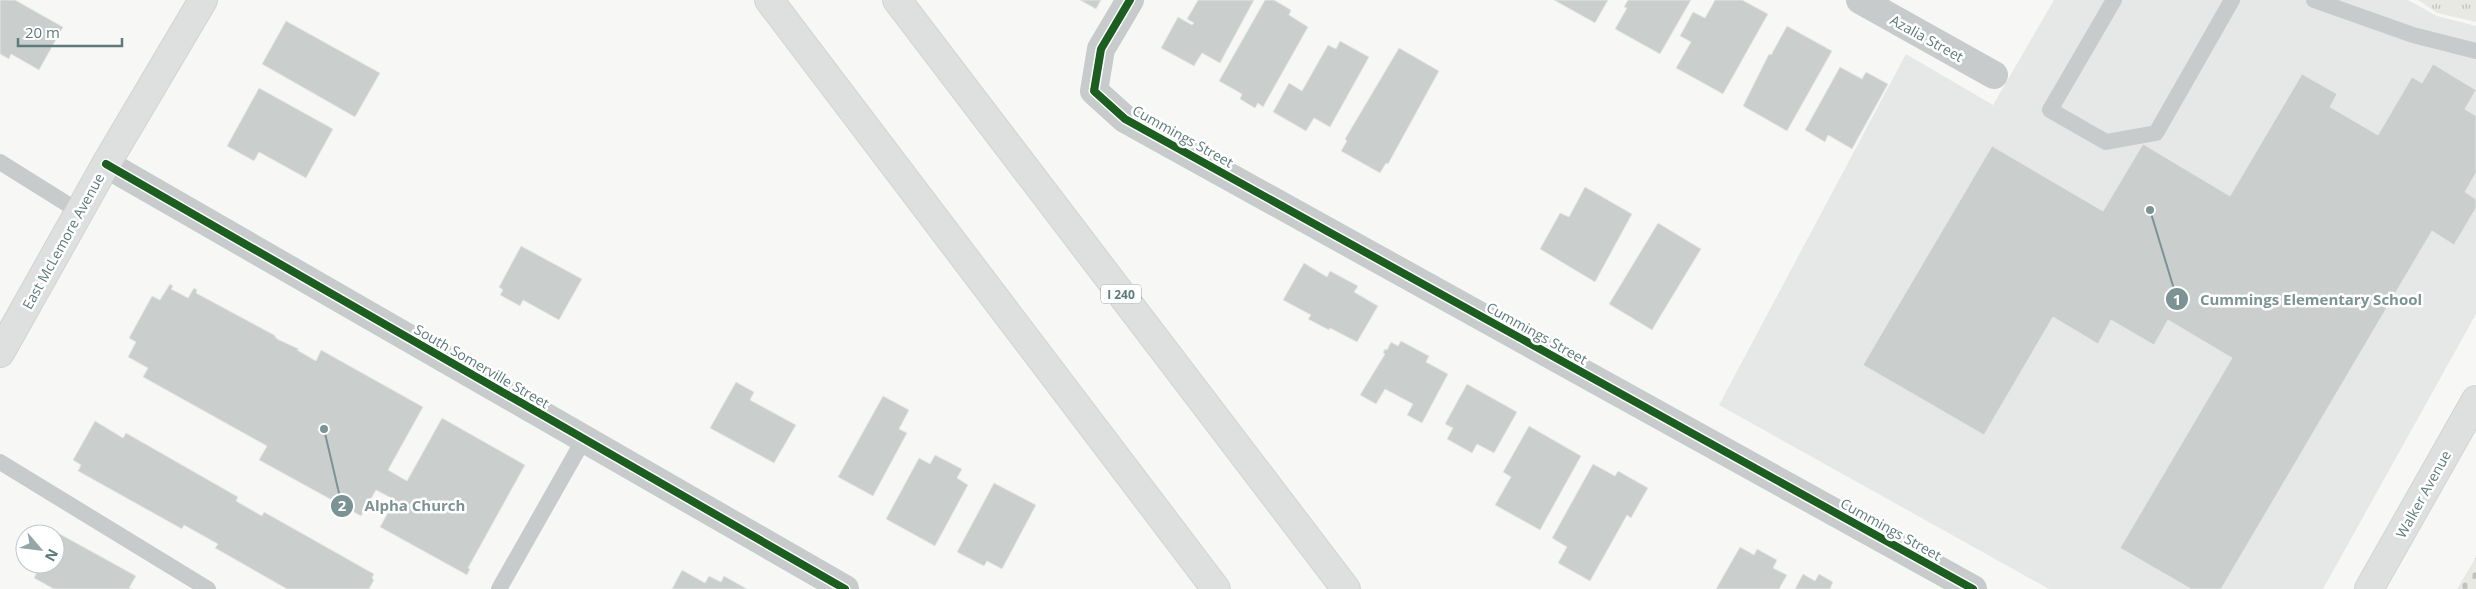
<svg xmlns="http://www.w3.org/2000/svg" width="2476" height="589" font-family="'Open Sans',sans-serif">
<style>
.built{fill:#e5e8e6}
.cemetery{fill:url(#cemetery-stones)}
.park{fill:url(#park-tufts)}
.building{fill:#cacecd;stroke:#e6e6e6}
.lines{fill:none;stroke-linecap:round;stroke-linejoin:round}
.secondary-casing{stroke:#d2d4d3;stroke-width:30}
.highway-casing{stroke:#d2d3d3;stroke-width:30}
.lane{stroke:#c7cbcb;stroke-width:16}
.street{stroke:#c7cbcb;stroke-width:28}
.secondary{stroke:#dedfdf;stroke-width:28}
.highway{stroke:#dedfdf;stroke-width:28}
.cycleway-casing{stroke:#fff;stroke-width:11}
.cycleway{stroke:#1b5e20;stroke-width:8}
.labels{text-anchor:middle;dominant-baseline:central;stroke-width:5;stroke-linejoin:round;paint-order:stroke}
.shield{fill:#fff;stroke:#8ea3a3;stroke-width:1}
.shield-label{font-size:12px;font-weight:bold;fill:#5e7b7b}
.street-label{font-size:14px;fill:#5e7b7b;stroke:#fff}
.leader{fill:none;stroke:#7c9393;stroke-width:2}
.callout-dot{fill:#7c9393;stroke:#fff;stroke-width:2}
.mark-label{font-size:15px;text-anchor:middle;font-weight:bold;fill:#fff}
.callout-label{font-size:15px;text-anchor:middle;font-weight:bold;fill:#7c9393;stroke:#fff;stroke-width:5;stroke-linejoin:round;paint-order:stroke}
</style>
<defs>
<pattern id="cemetery-stones" width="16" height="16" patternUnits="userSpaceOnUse" patternTransform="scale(1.25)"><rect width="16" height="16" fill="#e8e9e3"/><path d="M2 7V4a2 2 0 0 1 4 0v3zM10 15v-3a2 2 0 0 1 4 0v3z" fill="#bfc2bd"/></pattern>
<pattern id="park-tufts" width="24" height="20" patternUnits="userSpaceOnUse" patternTransform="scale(1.25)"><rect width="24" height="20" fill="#e8e9e3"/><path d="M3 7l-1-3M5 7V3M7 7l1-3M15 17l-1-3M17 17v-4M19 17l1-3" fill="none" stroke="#bfc2bd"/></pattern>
</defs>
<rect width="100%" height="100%" fill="#f7f7f6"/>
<path class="built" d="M2054 0H2408L2437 16 2476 26V314L2323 589H2049L1719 405 1906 54 1993 105Z"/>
<path class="cemetery" d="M2476 557V589H2457Z"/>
<path class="park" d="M2418 0H2476V22L2437 13Z"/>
<path class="building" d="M0 0H15L63 27 39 70 11 54 9 59 0 54Z
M1080 0H1101L1096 9Z
M1198 0H1254L1220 63 1202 53 1194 66 1161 48 1178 17 1192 25 1194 23 1187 19Z
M1265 0H1274L1291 10 1289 15 1308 27 1263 107 1258 103 1255 108 1240 99 1242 94 1219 81Z
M1554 0H1608L1595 23Z
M1628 0H1691L1660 54 1615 29 1627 8 1624 7Z
M1715 0H1742L1768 14 1723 94 1676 68 1691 42 1680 36 1693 12 1705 18Z
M286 21 380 73 355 117 262 64Z
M1787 26 1832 51 1787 131 1743 106 1769 54 1771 55Z
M1340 41 1369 57 1330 127 1314 118 1306 131 1273 112 1289 83 1302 91 1328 45 1336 49Z
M1399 48 1439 71 1388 164 1386 163 1380 173 1341 151 1347 141 1345 139Z
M2433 64 2476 90 2465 109 2476 116V173L2465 192 2476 199V208L2454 245 2432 231 2221 589H2191L2120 548 2232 358 2168 320 2154 345 2111 320 2098 344 2053 317 1984 435 1863 365 1992 146 2103 211 2143 144 2230 196 2302 74 2337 94 2330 107 2378 135 2412 77 2422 83Z
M1840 67 1862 79 1866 72 1888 84 1852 149 1828 135 1825 142 1805 130Z
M259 88 333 129 306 178 259 152 254 161 227 146Z
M1585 187 1632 214 1595 282 1540 249 1560 213 1569 217Z
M1658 223 1701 249 1652 330 1609 304Z
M521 246 582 279 559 320 523 300 520 306 500 295 503 290 499 287Z
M1304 263 1327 277 1330 271 1358 286 1354 292 1378 306 1357 342 1330 328 1329 330 1308 319 1311 315 1283 300Z
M170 284 173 286 171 289 188 298 194 288 197 290 196 293 274 335 277 339 299 349 297 350 316 361 321 350 423 407 388 470 407 481 442 418 525 465 468 568 470 569 467 575 380 527 395 500 376 490 361 516 259 460 267 446 143 377 148 368 128 357 136 342 129 338 152 296 160 300Z
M1401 341 1429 356 1426 362 1448 374 1422 423 1407 415 1413 404 1385 389 1376 404 1360 395 1385 354 1383 353 1385 349 1387 350 1391 342 1398 346Z
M736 382 754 392 750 400 796 425 774 463 710 428Z
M1467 384 1517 412 1494 453 1477 444 1472 453 1447 439 1453 428 1445 424Z
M883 396 909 410 899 429 907 433 873 496 838 477Z
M95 421 123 438 126 433 238 497 236 501 262 516 264 512 374 574 372 578 374 580 369 589H287L215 548 218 544 184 525 182 529 78 471 81 465 73 460Z
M1529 426 1581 456 1540 530 1495 505 1511 477 1503 472Z
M935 455 962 469 957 478 968 485 935 546 886 519 919 458 930 464Z
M1593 464 1615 476 1618 471 1648 488 1631 518 1627 515 1590 581 1558 563 1567 547 1552 538Z
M994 483 1036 505 1002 569 987 561 984 566 957 552Z
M58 533 136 576 129 588 132 589H54L34 578 41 564H55V539Z
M1740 547 1754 555 1757 549 1777 560 1773 568 1787 575 1779 589H1716Z
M682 570 705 583 709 576 721 582 724 576 747 589H672Z
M1803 574 1815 581 1819 574 1833 582 1830 589H1795Z"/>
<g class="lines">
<defs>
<path id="secondary" d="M0 353 106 164 203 0
M2369 589 2476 400"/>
<path id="highway" d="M769 0 1216 589
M897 0 1346 589"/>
</defs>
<use href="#secondary" class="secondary-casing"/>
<use href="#highway" class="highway-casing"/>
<path class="lane" d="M2114 0 2050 110 2106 142 2156 133 2232 0
M2314 0 2413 35 2476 51
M0 162 80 212
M0 462 208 589
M499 589 584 439"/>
<path class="street" d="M1130 0 1101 49 1094 91 1125 119 1973 589
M1860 0 1994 75
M106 164 845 589"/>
<use href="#secondary" class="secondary"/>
<use href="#highway" class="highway"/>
<defs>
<path id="cycleway" d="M1130 0 1101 49 1094 91 1125 119 1973 589
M106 164 845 589"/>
</defs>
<use href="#cycleway" class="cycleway-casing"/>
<use href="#cycleway" class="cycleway"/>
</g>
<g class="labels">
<rect class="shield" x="1101" y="284.5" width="40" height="19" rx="4"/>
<g class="shield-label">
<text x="1121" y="294">I 240</text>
</g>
<g class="street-label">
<text transform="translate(1927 38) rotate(29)">Azalia Street</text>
<text transform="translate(1183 136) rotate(29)">Cummings Street</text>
<text transform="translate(63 241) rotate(-61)">East McLemore Avenue</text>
<text transform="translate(1537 333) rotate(29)">Cummings Street</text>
<text transform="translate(482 366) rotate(30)">South Somerville Street</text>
<text transform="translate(2423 494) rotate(-61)">Walker Avenue</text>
<text transform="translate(1891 529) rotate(29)">Cummings Street</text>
</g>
</g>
<path class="leader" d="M2150 210L2177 299M324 429L342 506"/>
<g class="callout-dot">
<circle cx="2150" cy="210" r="5"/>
<circle cx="324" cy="429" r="5"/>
<circle cx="2177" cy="299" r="12"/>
<circle cx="342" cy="506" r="12"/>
</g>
<g class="mark-label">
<text x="2177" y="305">1</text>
<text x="342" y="511">2</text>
</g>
<g class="callout-label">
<text x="2311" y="305">Cummings Elementary School</text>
<text x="415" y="511">Alpha Church</text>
</g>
<g transform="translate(40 549) rotate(118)"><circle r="24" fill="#ffffff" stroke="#bfcaca"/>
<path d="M0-4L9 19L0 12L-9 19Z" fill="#94a6a6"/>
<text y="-8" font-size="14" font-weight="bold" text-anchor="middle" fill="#5e7b7b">N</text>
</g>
<path d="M18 38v8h104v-8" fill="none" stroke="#5e7b7b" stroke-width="2.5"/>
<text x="25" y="38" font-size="15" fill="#5e7b7b" stroke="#ffffff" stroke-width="4" paint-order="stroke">20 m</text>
</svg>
